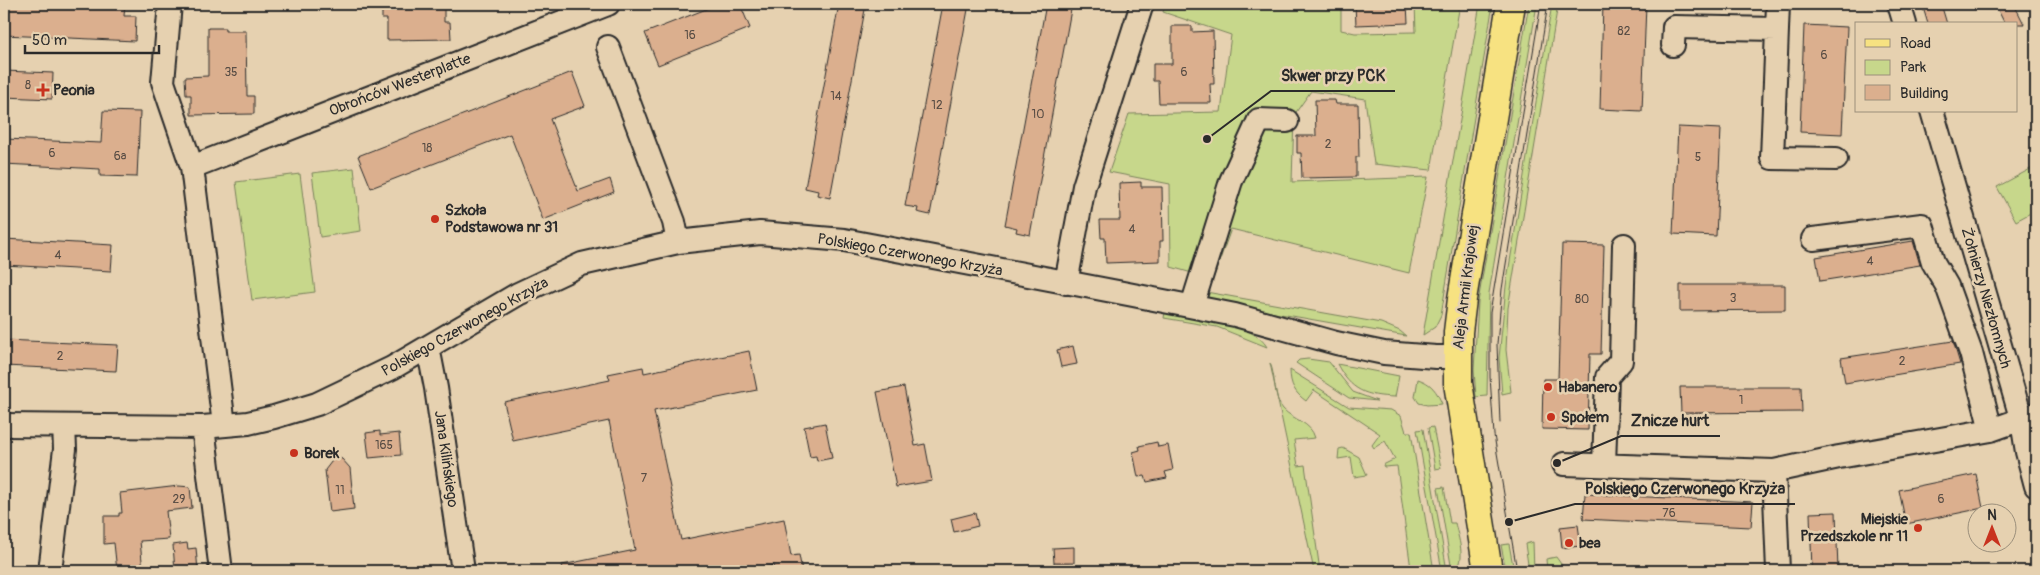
<svg xmlns="http://www.w3.org/2000/svg" width="2040" height="575" font-family="Pangolin,sans-serif">
<style>
.green{fill:#c7d78b;stroke:#79815b}
.building{fill:#dbaf8e;stroke:#2b2b2b}
.lines{fill:none;stroke-linecap:round;stroke-linejoin:round}
.minor-casing{stroke:#2b2b2b;stroke-width:26}
.major-casing{stroke:#2b2b2b;stroke-width:31}
.minor{stroke:#e6d1b0;stroke-width:22}
.major{stroke:#f7e281;stroke-width:28}
.tram{stroke:#2b2b2b;stroke-width:1}
.poi-dot{fill:#c8321e;stroke:#e6d1b0;stroke-width:2}
.labels{text-anchor:middle;dominant-baseline:central;stroke-width:5;stroke-linejoin:round;paint-order:stroke}
.number-label{font-size:12px;fill:#574c44}
.street-label{font-size:15px;fill:#2b2b2b;stroke:#e6d1b0}
.poi-label{font-size:15px;font-weight:bold;fill:#2b2b2b;stroke:#e6d1b0;text-anchor:start}
.leader{fill:none;stroke:#2b2b2b;stroke-width:2}
.callout-dot{fill:#2b2b2b;stroke:#e6d1b0;stroke-width:2}
.callout-label{font-size:16px;text-anchor:middle;font-weight:bold;fill:#2b2b2b;stroke:#e6d1b0;stroke-width:5;stroke-linejoin:round;paint-order:stroke}
</style>
<rect width="100%" height="100%" fill="#e6d1b0"/>
<filter id="ink" filterUnits="userSpaceOnUse"><feTurbulence type="fractalNoise" baseFrequency=".02" numOctaves="2"/><feDisplacementMap in="SourceGraphic" scale="10" xChannelSelector="R" yChannelSelector="G"/><feConvolveMatrix kernelMatrix="1 2 1 2 8 2 1 2 1" color-interpolation-filters="sRGB"/></filter>
<g filter="url(#ink)">
<path class="green" d="M1165 4H1341V30L1355 33 1416 32 1415 4H1460L1431 170 1374 164 1365 99 1311 91 1294 115 1292 182 1428 177 1409 273 1231 229 1213 279 1171 267 1170 184 1109 172 1129 114 1221 112 1231 35 1163 12Z
M1480 4H1493L1441 315 1435 327 1423 335Z
M1529 4H1537L1489 293 1487 396 1476 397 1474 370 1478 302Z
M1552 4H1558L1508 308 1506 350 1511 392 1502 394 1499 358 1506 286Z
M2036 166V210L2016 221 1997 187Z
M354 168 361 231 320 237 312 173Z
M300 174 315 292 252 300 236 182Z
M1206 292 1381 323 1400 331 1406 336 1212 302 1209 299Z
M1165 312C1190 316 1255 323 1267 347L1217 327 1164 318Z
M1308 359 1329 362 1353 392 1377 401 1349 398 1296 363 1299 360Z
M1270 363C1276 376 1273 398 1283 409 1293 420 1311 422 1315 438L1294 440 1298 466 1305 465 1320 571H1314Z
M1337 364 1399 376 1395 397C1366 396 1351 391 1337 364Z
M1290 370 1349 407 1391 410 1401 416 1406 432H1411L1434 571H1400L1411 569 1397 466 1384 467 1383 465 1395 459 1385 441 1374 448 1372 445 1380 434 1314 390 1306 401C1295 393 1290 385 1290 370Z
M1418 379C1431 383 1437 391 1442 404L1427 405 1419 403 1415 397Z
M1433 427 1441 468 1435 469 1428 428Z
M1423 429 1447 571H1442L1417 430Z
M1343 448 1359 457 1367 475 1354 477 1351 457 1338 459 1339 449Z
M1444 487 1450 523H1455C1458 537 1467 560 1455 571H1452L1438 488Z
M1533 542 1534 571H1529L1525 544Z
M1509 544 1514 571H1506L1501 545Z
M1556 557 1566 571H1547L1546 559Z"/>
<path class="building" d="M4 4H125L124 16H136L135 41 4 35Z
M382 4H444V22H450L451 39 387 40V19H382Z
M719 4H740L750 28 658 65 645 33Z
M839 4H866L830 198 817 195 818 191 805 188Z
M943 4H969L930 215 917 212 918 208 905 206Z
M1046 4H1072L1030 235 1016 232 1017 228 1005 225Z
M1355 4H1407L1408 23 1356 25Z
M1603 4H1646L1642 111 1600 109Z
M1922 4H1941L1947 24H1928Z
M1995 4H2014L2024 24H2005Z
M1804 25 1847 27 1842 134 1800 132Z
M1172 26H1192V32L1213 31 1214 84H1210L1211 103H1159L1158 81H1153V64H1172Z
M208 28H225V31H246L247 96H254V114L191 115V95H186L185 77 208 76Z
M4 71 53 73 52 99 4 97Z
M572 72 585 106 550 119 578 191 610 179 614 192 543 220 510 134 371 188 358 156Z
M1315 100H1335L1336 104H1358L1359 157H1356V177L1302 178 1301 153H1297V136H1316Z
M103 111 140 112 137 177 100 176V169L4 164V139L101 143Z
M1678 127 1721 129 1716 236 1673 234Z
M1141 182V187H1162L1163 241H1160V261L1106 263 1105 238H1101L1100 220H1120L1119 183Z
M4 239 113 245 111 271 4 265Z
M1913 241 1920 265 1820 281 1816 257Z
M1562 244 1604 245 1601 354H1590L1588 430 1542 429 1543 379H1558Z
M1680 285H1785V310L1680 311Z
M4 340 118 345 116 371 4 366Z
M1953 341 1960 364 1845 383 1841 358Z
M1073 346 1077 364 1061 367 1057 350Z
M749 351 757 390 654 411 681 540 784 519 791 556 799 555 802 571H776L774 565 743 571H563L562 565 635 550 609 421 513 441 504 402 610 380 608 374 643 367 644 373Z
M904 387 915 446 925 444 932 481 896 487 877 392Z
M1680 387H1801L1802 412 1681 413Z
M825 423 832 458 817 461 816 456 810 457 804 427Z
M380 431V435L399 433 401 455 369 458 366 433Z
M1157 442 1158 447 1168 445 1173 470 1165 472 1167 478 1147 482 1145 476 1138 477 1133 452 1140 450 1139 446Z
M335 457 342 459 350 468 354 509 330 512 325 470Z
M1976 474 1983 508 1906 524 1899 490Z
M179 486 190 487 192 508 166 511 169 539 140 541 143 571H117L114 543 104 544V516H119V513H122L120 493Z
M1585 494 1753 502 1751 527 1583 519Z
M1836 512 1838 571H1812L1810 513Z
M975 513 978 526 954 532 951 519Z
M1578 525 1581 546 1562 548 1560 527Z
M187 543 188 549 196 548 198 571H175L173 545Z
M1074 547V563H1054L1053 548Z"/>
<g class="lines">
<defs>
<path id="minor" d="M170 4 163 82 192 167 224 425
M1778 4 1772 158 1836 159
M1899 4 1905 24
M1673 45 1674 27 1777 29
M608 47 674 222 678 242
M1932 111 2022 421 2027 452 2036 486
M192 167 608 4
M1813 239 1922 225 1933 262 1947 286 1971 353 1991 430
M1066 283 1084 186 1142 4
M1192 306 1231 181 1259 120 1287 121
M428 347 436 388 463 571
M4 425 203 427 248 423 274 417 317 404 392 368 518 294 582 264 678 242 760 233 844 240 1128 294 1235 315 1336 343 1384 353 1436 357H1457
M203 427 221 571
M1564 464 1774 471 1839 457 1991 430 2036 414
M1604 465 1607 377 1621 361 1624 245
M1774 471 1778 571
M50 571 65 449 64 426"/>
<path id="major" d="M1488 571 1458 383V332L1462 299 1511 4"/>
</defs>
<use href="#minor" class="minor-casing"/>
<use href="#major" class="major-casing"/>
<use href="#minor" class="minor"/>
<use href="#major" class="major"/>
<path class="tram" d="M1500 423 1497 344 1502 289 1548 4
M1517 571 1494 435 1490 377V313L1541 4"/>
</g>
</g>
<g class="poi-dot">
<path d="M40.5 82.5h5v5h5v5h-5v5h-5v-5h-5v-5h5z"/>
<circle cx="435" cy="219" r="5"/>
<circle cx="1548" cy="387" r="5"/>
<circle cx="1551" cy="417" r="5"/>
<circle cx="294" cy="453" r="5"/>
<circle cx="1918" cy="528" r="5"/>
<circle cx="1569" cy="543" r="5"/>
</g>
<g class="labels">
<g class="number-label">
<text x="1624" y="31">82</text>
<text x="690" y="35">16</text>
<text x="1824" y="55">6</text>
<text x="231" y="72">35</text>
<text x="1184" y="72">6</text>
<text x="28" y="85">8</text>
<text x="836" y="96">14</text>
<text x="937" y="105">12</text>
<text x="1038" y="114">10</text>
<text x="1328" y="144">2</text>
<text x="427" y="148">18</text>
<text x="52" y="153">6</text>
<text x="120" y="156">6a</text>
<text x="1698" y="157">5</text>
<text x="1132" y="229">4</text>
<text x="58" y="255">4</text>
<text x="1870" y="261">4</text>
<text x="1733" y="298">3</text>
<text x="1582" y="299">80</text>
<text x="60" y="356">2</text>
<text x="1902" y="361">2</text>
<text x="1741" y="400">1</text>
<text x="384" y="445">165</text>
<text x="644" y="478">7</text>
<text x="340" y="490">11</text>
<text x="179" y="499">29</text>
<text x="1941" y="499">6</text>
<text x="1669" y="513">76</text>
</g>
<g class="street-label">
<text transform="translate(400 85) rotate(-21)">Obrońców Westerplatte</text>
<text transform="translate(910 255) rotate(10)">Polskiego Czerwonego Krzyża</text>
<text transform="translate(1466 287) rotate(-83)">Aleja Armii Krajowej</text>
<text transform="translate(1986 298) rotate(74)">Żołnierzy Niezłomnych</text>
<text transform="translate(465 327) rotate(-29)">Polskiego Czerwonego Krzyża</text>
<text transform="translate(446 459) rotate(82)">Jana Kilińskiego</text>
</g>
<g class="poi-label">
<text x="53" y="90">Peonia</text>
<text x="445" y="210">Szkoła<tspan x="445" dy="17">Podstawowa nr 31</tspan></text>
<text x="1558" y="387">Habanero</text>
<text x="1561" y="417">Społem</text>
<text x="304" y="453">Borek</text>
<text x="1908" y="519" text-anchor="end">Miejskie<tspan x="1908" dy="17">Przedszkole nr 11</tspan></text>
<text x="1579" y="543">bea</text>
</g>
</g>
<path class="leader" d="M1207 139L1271 91H1395M1557 463L1621 436H1720M1509 522L1575 504H1795"/>
<g class="callout-dot">
<circle cx="1207" cy="139" r="5"/>
<circle cx="1557" cy="463" r="5"/>
<circle cx="1509" cy="522" r="5"/>
</g>
<g class="callout-label">
<text x="1333" y="81">Skwer przy PCK</text>
<text x="1670" y="426">Znicze hurt</text>
<text x="1685" y="494">Polskiego Czerwonego Krzyża</text>
</g>
<rect width="2040" height="575" fill="none" stroke="#e6d1b0" stroke-width="20"/>
<rect x="10" y="10" width="2020" height="555" fill="none" stroke="#2b2b2b" stroke-width="2" filter="url(#ink)"/>
<rect x="1855" y="22" width="162" height="90" fill="#e6d1b0" stroke="#9b8f7b"/>
<rect x="1865" y="39" width="25" height="8" fill="#f7e281" stroke="#9b8f7b"/>
<text x="1900" y="48" font-size="15" fill="#2b2b2b">Road</text>
<rect x="1865" y="60" width="25" height="15" fill="#c7d78b" stroke="#9b8f7b"/>
<text x="1900" y="72" font-size="15" fill="#2b2b2b">Park</text>
<rect x="1865" y="85" width="25" height="15" fill="#dbaf8e" stroke="#9b8f7b"/>
<text x="1900" y="98" font-size="15" fill="#2b2b2b">Building</text>
<g transform="translate(1992 528)"><circle r="24" fill="#e6d1b0" stroke="#9b8f7b"/>
<path d="M0-4L9 19L0 12L-9 19Z" fill="#c8321e"/>
<text y="-8" font-size="14" font-weight="bold" text-anchor="middle" fill="#2b2b2b">N</text>
</g>
<path d="M25 45v8h134v-8" fill="none" stroke="#2b2b2b" stroke-width="2.5"/>
<text x="32" y="45" font-size="15" fill="#2b2b2b" stroke="#e6d1b0" stroke-width="4" paint-order="stroke">50 m</text>
</svg>
